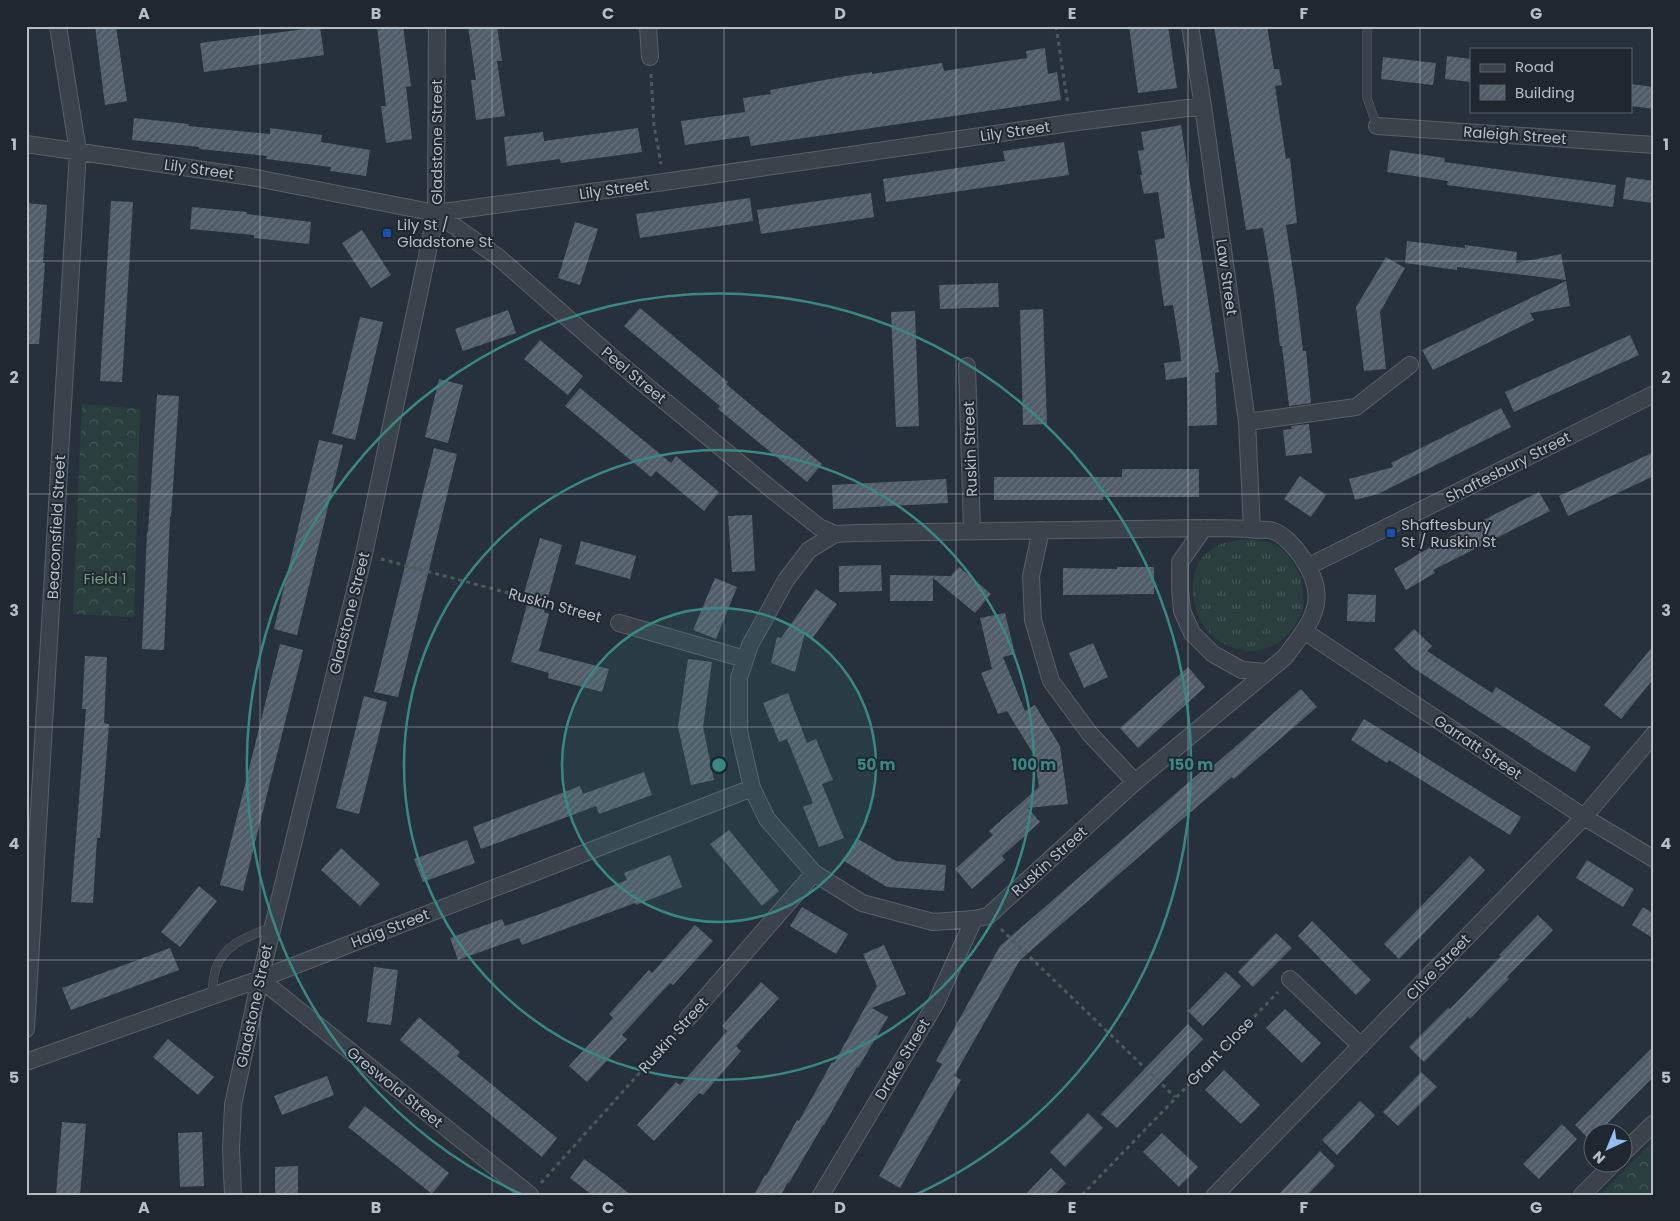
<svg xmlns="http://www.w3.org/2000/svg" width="1680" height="1221" font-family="Poppins,sans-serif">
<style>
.grass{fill:url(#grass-tufts)}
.forest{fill:url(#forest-crowns)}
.building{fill:url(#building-hatch)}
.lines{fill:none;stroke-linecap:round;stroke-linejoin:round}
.lane-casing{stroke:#58616a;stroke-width:9}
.street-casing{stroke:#58616a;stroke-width:18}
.path{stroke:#495b5c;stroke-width:3;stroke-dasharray:4 4;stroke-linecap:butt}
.lane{stroke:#3a434c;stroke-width:8}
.street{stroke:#3a434c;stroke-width:16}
.grid{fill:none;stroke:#b6bec7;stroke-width:1;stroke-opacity:0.55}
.ring{fill:none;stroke:#398884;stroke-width:2.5}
.transit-dot{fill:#1a4fb4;stroke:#1f2831;stroke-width:2}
.labels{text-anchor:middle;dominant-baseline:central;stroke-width:4;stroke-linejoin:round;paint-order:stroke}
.street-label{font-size:15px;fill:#b6bec7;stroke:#1f2831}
.poi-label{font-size:15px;fill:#b6bec7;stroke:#1f2831;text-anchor:start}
.park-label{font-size:15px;fill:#779b7d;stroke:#1f2831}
.centre{fill:#398884;stroke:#1f2831;stroke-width:2.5}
.ring-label{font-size:15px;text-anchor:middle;font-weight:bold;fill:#398884;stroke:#1f2831;stroke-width:4;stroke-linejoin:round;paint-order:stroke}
.neatline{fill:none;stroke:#b6bec7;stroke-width:2}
.grid-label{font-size:16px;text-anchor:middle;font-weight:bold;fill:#b6bec7}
</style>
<defs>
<pattern id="grass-tufts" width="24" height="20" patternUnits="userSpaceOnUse" patternTransform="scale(1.25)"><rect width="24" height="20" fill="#2a3e3e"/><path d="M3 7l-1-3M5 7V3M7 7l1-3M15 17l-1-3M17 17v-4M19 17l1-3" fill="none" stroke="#475858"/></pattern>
<pattern id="forest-crowns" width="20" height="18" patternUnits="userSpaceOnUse" patternTransform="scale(1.25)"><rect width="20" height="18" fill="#2a3e3e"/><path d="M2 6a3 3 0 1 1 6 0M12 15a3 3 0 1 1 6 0" fill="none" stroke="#475858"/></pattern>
<pattern id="building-hatch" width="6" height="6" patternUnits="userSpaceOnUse" patternTransform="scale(1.25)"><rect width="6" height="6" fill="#505c67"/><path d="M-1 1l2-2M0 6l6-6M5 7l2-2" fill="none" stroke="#67727b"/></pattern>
</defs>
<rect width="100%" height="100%" fill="#27313c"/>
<path class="grass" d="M1253 539C1258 541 1266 541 1271 543 1295 554 1309 587 1302 611 1295 634 1271 653 1247 651 1233 649 1215 641 1207 630 1190 608 1185 569 1209 551 1221 541 1238 540 1253 539Z"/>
<path class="forest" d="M82 404 140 409 134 617 73 614Z
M1654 1140V1195H1599Z"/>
<path class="building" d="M95 26H116L127 101 105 105Z
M377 26H403L411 86 406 87 412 139 386 143 381 106H386Z
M468 26H497L502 61H497L505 116 476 120 471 80H476Z
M1129 26H1168L1177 88 1138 93Z
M1214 26H1267L1274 69H1279L1282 85 1275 86 1286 159 1290 158 1297 223 1286 225 1296 291 1303 351H1306L1311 403 1289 406 1282 346H1280L1274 295 1263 228 1246 230Z
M320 27 324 55 204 72 200 43Z
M1045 48 1048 74 1057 72 1061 100 751 146 749 136 685 145 681 121 745 112 743 98 771 94 770 90 852 75 872 72V74L942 63 944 71 1001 62 1027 58 1026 51Z
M1447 56 1471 59V82L1445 79Z
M1383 57 1436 63 1433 85 1381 79Z
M1631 84 1654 87V109L1631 106Z
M134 118 189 124 188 126 270 134V128L322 135 321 142 370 150 366 176 330 171 331 167 266 159 267 156 199 149V147L132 140Z
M1181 125 1219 372 1215 373 1217 425 1188 426 1187 377 1166 380 1164 363 1181 361 1180 349 1173 305 1164 306 1155 240 1165 238 1158 192 1144 194 1140 175H1142L1138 151 1144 150 1141 132Z
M638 128 642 152 561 163 560 159 507 166 504 137 543 132 544 141Z
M1064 142 1069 175 886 202 883 179 1005 161 1003 151Z
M1390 150 1445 158 1444 162 1616 185 1613 207 1447 185 1448 181 1387 172Z
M1626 177 1654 181V203L1623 199Z
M871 193 874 217 761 234 757 210Z
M750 198 753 221 640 238 636 214Z
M111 201 133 202 122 382 100 381Z
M26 203 47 205 43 263H45L39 344H26Z
M192 207 247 212V214L311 222 309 244 254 238V235L190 229Z
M575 222 598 229 580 285 558 278Z
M362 230 391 275 371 288 342 243Z
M1407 241 1465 248V245L1517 252 1516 263 1561 254 1566 280 1457 267V270L1405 263Z
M1386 257 1405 268 1380 312 1386 369 1364 371 1356 307Z
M1566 281 1570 306 1530 313 1534 320 1433 370 1422 350Z
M998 283 999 307 940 309 939 285Z
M640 308 728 382 726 384 822 464 807 482 718 409 720 406 624 326Z
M1043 309 1047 424 1023 425 1020 310Z
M508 310 516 333 463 351 455 329Z
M915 311 919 426 896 427 891 312Z
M360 317 383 322 355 440 332 434Z
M1630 335 1639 355 1514 412 1505 392Z
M540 340 583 376 568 395 524 359Z
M439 379 463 385 448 443 425 437Z
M580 388 671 463 676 456 719 492 704 511 656 471 651 477 565 406Z
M157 395 179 396 171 517H170L164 650 142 649 147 532H148Z
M1501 408 1511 427 1378 494 1355 500 1349 479 1393 467 1391 463Z
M1309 424 1312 453 1286 456 1283 430 1292 429 1291 426Z
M319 440 343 445 297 635 274 629Z
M434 448 457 454 398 697 374 692Z
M1654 452V476L1568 516 1559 496Z
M1122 469H1199V497H1103V500H994V477H1122Z
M1300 476 1326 495 1311 517 1284 499Z
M946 479 948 503 833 509 832 485Z
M1539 492 1550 511 1433 570 1435 573 1406 590 1394 569 1432 546Z
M752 515 755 571 732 572 728 516Z
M540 538 562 545 544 612 549 614 539 651 609 669 602 692 548 678 549 673 511 662 530 594 524 593Z
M581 541 636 556 630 579 575 564Z
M881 565 882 591 839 592V566Z
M959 567 991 594 975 613 933 578V601H890V575L951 576Z
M1117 567H1154V594L1063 595V568L1117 569Z
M715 578 737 587 716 639 693 630Z
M816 589 837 604 812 639 805 633 795 672 771 663 777 637 781 638Z
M1348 594 1376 595 1375 622 1347 621Z
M1005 613 1015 654 1003 657 1025 711 1035 705 1060 746 1068 804 1028 808 1040 822 1002 856 1005 860 972 889 955 869 993 835 989 831 1039 787 1034 755 1007 711 998 714 981 673 992 669 980 618Z
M1414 629 1432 646 1427 651 1492 693 1496 687 1591 747 1575 772 1531 745V744L1480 712 1412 667 1394 649Z
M1093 643 1108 677 1084 688 1069 653Z
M280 644 303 650 243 891 220 885Z
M1654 645V678L1621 719 1604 705Z
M85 656 107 657 104 723 109 724 100 838H97L93 903 71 902 86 709H82Z
M688 659 712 662 703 727 714 780 691 785 678 727Z
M1188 667 1205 687 1138 748 1120 728Z
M1301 689 1317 707 1234 779 1232 777 1179 822 1020 960 954 1076 961 1080 900 1188 879 1176 942 1064 936 1061 1000 946 1160 807 1210 764 1212 767Z
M788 693 807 743 816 739 825 761 833 780 822 784 844 838 819 847 803 807 813 803 787 739 779 742 763 703Z
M364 696 387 702 359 814 336 808Z
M1364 719 1521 817 1510 835 1389 760 1387 763 1351 740Z
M644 772 652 795 599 814 596 806 481 849 473 827 580 786 583 794Z
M729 830 779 891 762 906 710 844Z
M858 839 896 861 946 865 944 891 887 887 844 861Z
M467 840 475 863 423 882 414 859Z
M341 848 380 884 360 906 321 870Z
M670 855 682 887 636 905 635 903 522 945 519 938 458 960 450 938 502 919 505 926 540 914 627 880 624 873Z
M1470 856 1485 870 1399 959 1384 944Z
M1587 860 1634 889 1623 907 1576 878Z
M199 886 217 901 180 947 161 932Z
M802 907 848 934 836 954 790 926Z
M1643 907 1654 914V939L1632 925Z
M1538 915 1553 930 1507 977 1509 979 1489 999 1470 1019 1468 1017 1424 1062 1409 1047 1448 1008 1450 1009 1501 956 1499 955Z
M1312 921 1371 980 1356 995 1298 936Z
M695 925 713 941 673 985 670 983 622 1035 627 1039 587 1082 569 1066 613 1018 609 1014 649 970 652 973Z
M1276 933 1292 948 1253 987 1238 972Z
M884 945 906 994 872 1008 888 1017 858 1068 857 1067 824 1125H823L789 1183 788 1182 781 1195H754L765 1175 766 1176 797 1120 799 1121 832 1062 834 1063 877 986 863 954Z
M170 948 179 970 71 1010 62 988Z
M374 967 398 970 391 1025 367 1022Z
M1226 972 1241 986 1203 1026 1188 1011Z
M761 982 779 998 736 1046 741 1051 703 1095 699 1093 654 1141 637 1125 676 1082 680 1085 705 1057 727 1031 722 1026Z
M1285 1009 1321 1043 1302 1063 1266 1028Z
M419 1017 460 1052 457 1056 557 1138 542 1157 400 1040Z
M1188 1024 1203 1039 1117 1128 1101 1114Z
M168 1039 214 1077 198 1095 153 1057Z
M1654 1046V1076L1597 1134H1592V1138L1590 1140 1575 1125Z
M1224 1070 1260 1105 1241 1124 1205 1090Z
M1421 1072 1437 1087 1398 1126 1383 1112Z
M327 1076 334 1095 282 1115 274 1096Z
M1360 1101 1375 1115 1337 1155 1322 1140Z
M365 1106 449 1173 432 1194 348 1127Z
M1088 1113 1103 1128 1065 1167 1050 1152Z
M62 1122 86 1124 80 1195H56Z
M1562 1124 1577 1139 1539 1179 1523 1164Z
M202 1132 204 1186 180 1187 178 1133Z
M1162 1133 1198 1167 1179 1187 1143 1152Z
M1320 1151 1335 1166 1316 1186 1307 1195H1278Z
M584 1159 607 1176 631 1195H592L570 1178Z
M298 1166V1195H275V1167Z
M1051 1168 1066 1183 1054 1195H1025Z"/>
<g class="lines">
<defs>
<path id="lane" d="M1367 26V98L1377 126
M211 996C213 987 213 977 216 968 225 943 249 936 272 927"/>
<path id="street" d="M648 26 650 57
M1190 26 1203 106 1247 422 1252 529
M1377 126 1654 145
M26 144 251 177 436 213 664 182 1070 123 1203 106
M436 213 498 257 620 364 771 489 819 527 835 534
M967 366 972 531
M1247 422 1356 407 1410 365
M1204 528C1222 528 1240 528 1258 530 1262 530 1269 529 1273 531 1283 534 1296 548 1301 556 1332 599 1312 621 1285 657L1135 782 988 916 974 919 933 922 862 903 814 873 767 819 752 788 739 731V678L750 645 786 580 809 550 835 534 855 533Z
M1204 528 1180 562V589L1182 611 1192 633 1213 654 1242 670 1267 672
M1041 530 1031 576 1033 620 1051 681 1090 734 1135 782
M1309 566 1654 394
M619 623 745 659
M1304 631 1584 817 1654 859
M260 979 530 1195
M1290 979 1361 1046
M688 1018 814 873
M26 1029 78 151 58 26
M26 1062 260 979 752 788
M1622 1154 1654 1123
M233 1195 231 1149 233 1105 260 979 364 554 436 213 437 26
M821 1195 936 1003 974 919
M1215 1195 1584 817 1654 734
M1582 1195 1613 1164"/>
</defs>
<use href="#lane" class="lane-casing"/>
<use href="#street" class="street-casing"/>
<path class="path" d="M1056 26 1068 105
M651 74 654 125 661 164
M381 559 602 618
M1001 929 1175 1097
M541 1183 677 1031
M1082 1195 1278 992"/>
<use href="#lane" class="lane"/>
<use href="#street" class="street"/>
</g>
<path class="grid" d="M260 26V1195M492 26V1195M724 26V1195M956 26V1195M1188 26V1195M1420 26V1195M26 261H1654M26 494H1654M26 727H1654M26 960H1654"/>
<circle cx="719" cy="765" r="157" fill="#398884" fill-opacity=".12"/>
<g class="ring">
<circle cx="719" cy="765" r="157"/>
<circle cx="719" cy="765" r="315"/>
<path d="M523 1195A472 472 0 1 1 915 1195"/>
</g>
<g class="transit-dot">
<rect x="382" y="228" width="10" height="10" rx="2.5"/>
<rect x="1386" y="528" width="10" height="10" rx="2.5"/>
</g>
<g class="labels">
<g class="street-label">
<text transform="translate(1015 131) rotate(-8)">Lily Street</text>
<text transform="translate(1515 135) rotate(4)">Raleigh Street</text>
<text transform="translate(436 142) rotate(-90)">Gladstone Street</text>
<text transform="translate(199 169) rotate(8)">Lily Street</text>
<text transform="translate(614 189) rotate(-8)">Lily Street</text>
<text transform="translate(1227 277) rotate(82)">Law Street</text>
<text transform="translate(634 375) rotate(40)">Peel Street</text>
<text transform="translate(970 449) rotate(-92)">Ruskin Street</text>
<text transform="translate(1508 467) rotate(-27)">Shaftesbury Street</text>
<text transform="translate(56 527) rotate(-87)">Beaconsfield Street</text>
<text transform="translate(555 605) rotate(15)">Ruskin Street</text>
<text transform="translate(349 613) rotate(-76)">Gladstone Street</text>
<text transform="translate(1478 747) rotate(34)">Garratt Street</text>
<text transform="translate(1049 861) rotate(-42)">Ruskin Street</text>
<text transform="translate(390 928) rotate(-21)">Haig Street</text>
<text transform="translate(1438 967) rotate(-46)">Clive Street</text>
<text transform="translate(254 1006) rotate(-78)">Gladstone Street</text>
<text transform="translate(673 1035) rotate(-48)">Ruskin Street</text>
<text transform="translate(1220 1051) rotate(-46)">Grant Close</text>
<text transform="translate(902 1059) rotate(-59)">Drake Street</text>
<text transform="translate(395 1087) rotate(39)">Greswold Street</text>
</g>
<g class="poi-label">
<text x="397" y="224">Lily St /<tspan x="397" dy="17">Gladstone St</tspan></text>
<text x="1401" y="524">Shaftesbury<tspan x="1401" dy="17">St / Ruskin St</tspan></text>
</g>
<g class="park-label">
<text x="105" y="578">Field 1</text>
</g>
</g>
<circle cx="719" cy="765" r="8" class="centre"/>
<g class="ring-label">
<text x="876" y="770">50 m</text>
<text x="1034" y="770">100 m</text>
<text x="1191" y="770">150 m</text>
</g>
<rect width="1680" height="1221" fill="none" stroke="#1f2831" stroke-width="55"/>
<rect x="1470" y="48" width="162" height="65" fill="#1f2831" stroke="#5b646d"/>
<rect x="1480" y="64" width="25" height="8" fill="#3a434c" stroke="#5b646d"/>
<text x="1515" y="72" font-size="15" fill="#b6bec7">Road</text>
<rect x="1480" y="85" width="25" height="15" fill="url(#building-hatch)" stroke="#5b646d"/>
<text x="1515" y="98" font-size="15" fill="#b6bec7">Building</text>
<g transform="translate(1608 1148) rotate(224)"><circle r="24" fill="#1f2831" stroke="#5b646d"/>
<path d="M0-4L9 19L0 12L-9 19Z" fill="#95bdee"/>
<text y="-8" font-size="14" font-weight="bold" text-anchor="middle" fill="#b6bec7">N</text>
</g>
<rect x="28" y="28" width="1624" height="1166" class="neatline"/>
<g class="grid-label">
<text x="144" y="19">A</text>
<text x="376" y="19">B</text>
<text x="608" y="19">C</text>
<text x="840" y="19">D</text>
<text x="1072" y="19">E</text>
<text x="1304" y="19">F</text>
<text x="1536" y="19">G</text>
<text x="14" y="150">1</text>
<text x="1666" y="150">1</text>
<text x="14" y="383">2</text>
<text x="1666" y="383">2</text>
<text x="14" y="616">3</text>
<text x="1666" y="616">3</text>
<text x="14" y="849">4</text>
<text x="1666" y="849">4</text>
<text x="14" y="1083">5</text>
<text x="1666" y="1083">5</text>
<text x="144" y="1213">A</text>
<text x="376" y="1213">B</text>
<text x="608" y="1213">C</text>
<text x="840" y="1213">D</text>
<text x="1072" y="1213">E</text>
<text x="1304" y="1213">F</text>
<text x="1536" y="1213">G</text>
</g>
</svg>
